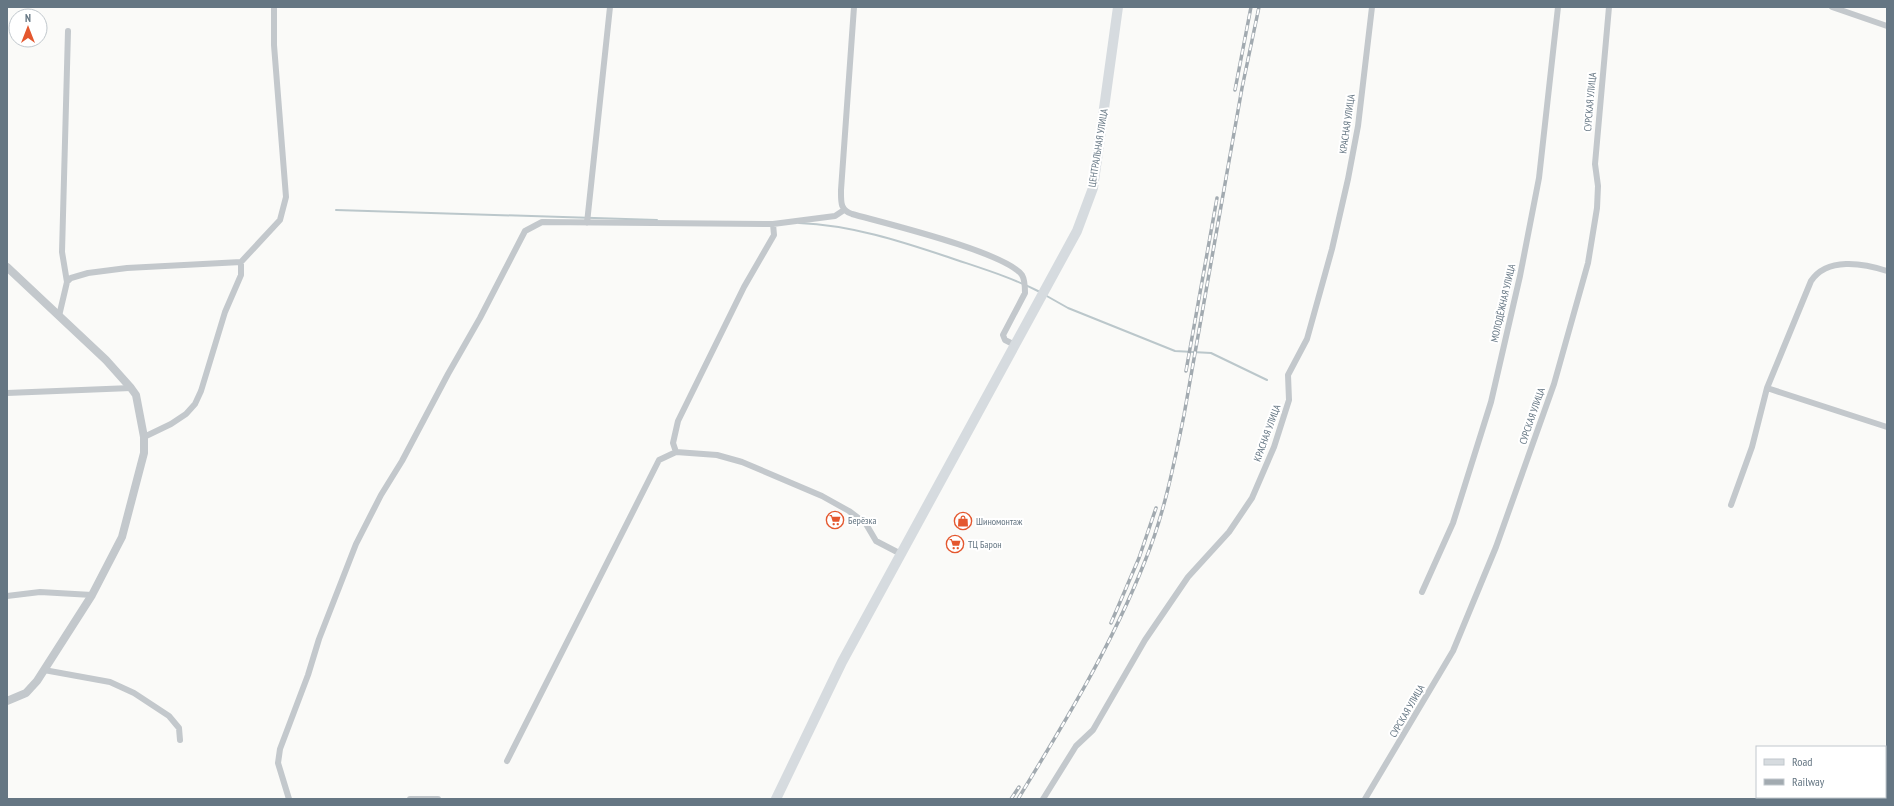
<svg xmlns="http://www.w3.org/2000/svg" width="1894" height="806" font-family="'PT Sans Narrow',sans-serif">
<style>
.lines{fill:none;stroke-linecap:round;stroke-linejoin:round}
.stream{stroke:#bbc7cb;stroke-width:2}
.minor{stroke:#c3c8cc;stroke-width:6}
.tertiary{stroke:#c3c8cc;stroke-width:8}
.primary{stroke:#d6dbdf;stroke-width:10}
.rail-casing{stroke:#a2aab0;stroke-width:3.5}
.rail{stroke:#fff;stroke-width:2;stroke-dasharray:6;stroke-linecap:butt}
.labels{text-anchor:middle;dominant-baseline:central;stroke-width:4;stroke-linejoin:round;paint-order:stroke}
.street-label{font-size:10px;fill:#657683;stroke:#fff}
.poi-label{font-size:10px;fill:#657683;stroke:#fff;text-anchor:start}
</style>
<rect width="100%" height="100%" fill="#fafaf8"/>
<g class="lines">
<path class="stream" d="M336 210 657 220
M799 223C851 225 900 241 948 257 980 268 1011 277 1040 292
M1045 295 1068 308 1175 351 1211 353 1267 380"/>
<path class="minor" d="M854 7 841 190C841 202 840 210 852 214 884 223 1005 252 1022 275 1025 280 1025 287 1025 293L1003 335 1005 340 1015 345
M1832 7 1887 26
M587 223 610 7
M773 224 774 235 744 287 678 421 673 443 676 452 717 455 742 462 822 496 849 511 866 524 876 541 901 554
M67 282 62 252 68 31
M59 316 67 282 71 278 88 273 127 268 241 262 280 220 286 197 274 45V7
M1767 388 1887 427
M7 393 131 388
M144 437 171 424 186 414 195 404 201 391 225 312 241 275V262
M1731 505 1752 447 1767 388 1811 281C1827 257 1863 263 1887 271
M1422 592 1453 523 1491 402 1520 276 1539 178 1558 7
M7 596 40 592 92 595
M44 670 110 682 134 693 169 716 179 728 180 740
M507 761 659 460 676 452
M289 799 278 763 280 749 308 675 319 639 356 544 381 495 402 461 448 374 480 318 525 231 542 222 773 224 835 216 844 210
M410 799H438
M1043 799 1076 746 1093 730 1145 640 1188 577 1229 532 1252 498 1274 447 1289 400 1288 375 1307 339 1332 249 1348 179 1358 126 1372 7
M1365 799 1453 651 1496 547 1554 384 1588 263 1597 208 1598 186 1595 164 1609 7"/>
<path class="tertiary" d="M7 267 106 360 131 388 136 395 144 437V453L122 537 92 595 37 681 26 693 7 701"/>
<path class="primary" d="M776 799 842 662 1077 231 1093 188 1118 7"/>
<defs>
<path id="rail" d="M1235 90 1251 7
M1186 371 1217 198
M1111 623 1139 558 1156 508
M1011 799 1019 787
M1018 799C1065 722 1112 645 1145 561 1164 515 1174 464 1184 415L1242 88 1259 7"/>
</defs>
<use href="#rail" class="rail-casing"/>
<use href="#rail" class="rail"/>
</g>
<defs>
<symbol id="supermarket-ring" viewBox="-11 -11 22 22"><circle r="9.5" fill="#fff" stroke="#e4572e" stroke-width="1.5"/><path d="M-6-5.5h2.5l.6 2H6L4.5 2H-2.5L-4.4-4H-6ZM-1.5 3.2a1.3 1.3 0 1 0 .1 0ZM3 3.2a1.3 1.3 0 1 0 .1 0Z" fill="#e4572e"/></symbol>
<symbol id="shop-ring" viewBox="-11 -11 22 22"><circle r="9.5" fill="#fff" stroke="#e4572e" stroke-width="1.5"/><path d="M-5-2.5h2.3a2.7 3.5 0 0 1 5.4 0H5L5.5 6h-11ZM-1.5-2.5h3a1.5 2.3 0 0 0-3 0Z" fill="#e4572e"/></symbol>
</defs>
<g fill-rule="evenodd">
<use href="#supermarket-ring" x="825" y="510" width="20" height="20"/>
<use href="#shop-ring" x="953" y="511" width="20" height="20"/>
<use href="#supermarket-ring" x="945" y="534" width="20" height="20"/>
</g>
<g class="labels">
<g class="street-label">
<text transform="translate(1590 102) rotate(-85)">СУРСКАЯ УЛИЦА</text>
<text transform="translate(1347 124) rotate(-82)">КРАСНАЯ УЛИЦА</text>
<text transform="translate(1098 148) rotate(-81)">ЦЕНТРАЛЬНАЯ УЛИЦА</text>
<text transform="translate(1503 303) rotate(-77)">МОЛОДЁЖНАЯ УЛИЦА</text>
<text transform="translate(1532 416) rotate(-71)">СУРСКАЯ УЛИЦА</text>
<text transform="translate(1267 433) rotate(-70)">КРАСНАЯ УЛИЦА</text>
<text transform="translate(1407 711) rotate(-60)">СУРСКАЯ УЛИЦА</text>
</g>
<g class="poi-label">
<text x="848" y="520">Берёзка</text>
<text x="976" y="521">Шиномонтаж</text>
<text x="968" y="544">ТЦ Барон</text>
</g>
</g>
<rect width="1894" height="806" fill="none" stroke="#657683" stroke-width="16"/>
<rect x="1756" y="746" width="130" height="52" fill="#ffffff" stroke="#c1c8cd"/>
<rect x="1764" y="759" width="20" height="6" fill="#d6dbdf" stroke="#c1c8cd"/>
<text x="1792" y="766" font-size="12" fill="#657683">Road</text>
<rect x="1764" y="779" width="20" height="6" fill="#a2aab0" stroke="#c1c8cd"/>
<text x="1792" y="786" font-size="12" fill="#657683">Railway</text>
<g transform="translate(28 28)"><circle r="19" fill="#ffffff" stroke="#c1c8cd"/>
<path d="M0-3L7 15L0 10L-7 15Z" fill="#e4572e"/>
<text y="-6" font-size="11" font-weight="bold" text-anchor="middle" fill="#657683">N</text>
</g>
</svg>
